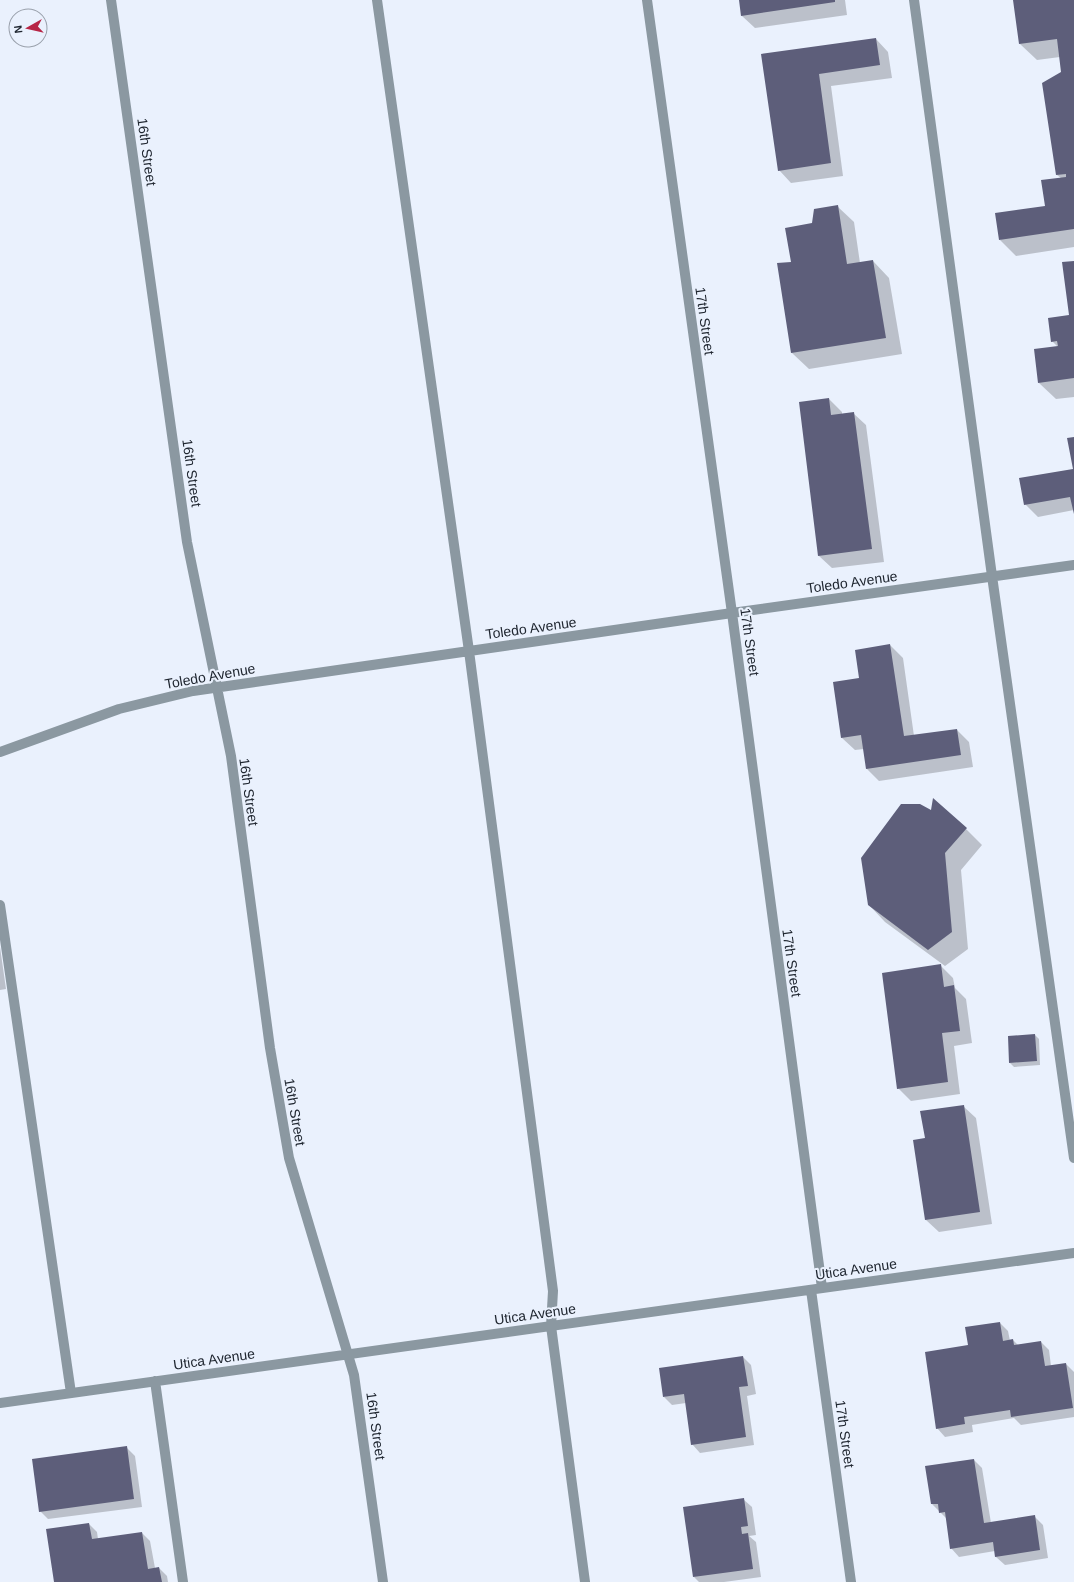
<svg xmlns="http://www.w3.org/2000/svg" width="1074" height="1582" font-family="Helvetica,sans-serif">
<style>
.shadow{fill:#0003}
.building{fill:#5d5e7a}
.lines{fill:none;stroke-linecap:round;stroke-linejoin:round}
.minor{stroke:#8b98a1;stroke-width:10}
.labels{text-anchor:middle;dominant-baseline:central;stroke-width:4;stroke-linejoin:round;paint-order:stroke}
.street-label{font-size:14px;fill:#202731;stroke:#eaf1fd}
</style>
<rect width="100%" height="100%" fill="#eaf1fd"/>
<path class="shadow" d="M740 0H845L847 15 755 28 742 16Z
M1014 0H1074V247L1016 256 1000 240 1046 207 1061 178 1057 175 1062 72 1060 57 1037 60 1020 44Z
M876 39 888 52 892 78 831 86 843 176 791 183 779 170 762 55Z
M837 206 854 222 860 263 873 261 889 278 902 354 809 369 792 353V262L813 224Z
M1074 262V397L1056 399 1039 383 1058 347 1052 341 1070 316Z
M829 399 842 412V414L853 413 866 425 884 562 832 568 819 556Z
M1074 438V513V510L1038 517 1025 504 1074 470Z
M890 645 903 658 914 736 957 730 969 742 973 767 879 781 867 769 864 749 855 750 842 738Z
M966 829 982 845 961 870 968 949 945 966 885 922 869 905Z
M0 947 6 989 0 990Z
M941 966 953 978 955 988 966 999 972 1043 954 1046 960 1094 911 1101 898 1088Z
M1035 1035 1039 1039 1040 1065 1014 1067 1010 1063Z
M963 1106 976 1118 992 1224 939 1232 926 1220V1139Z
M1000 1323 1008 1331 1010 1341 1013 1340 1018 1345 1041 1342 1049 1350 1051 1366 1066 1364 1074 1372V1417L1021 1425 1014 1418 972 1425 973 1432 945 1437 937 1428 969 1346Z
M743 1357 751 1365 756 1394 747 1396 754 1445 700 1453 692 1444 686 1403 672 1405 664 1397Z
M126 1447 135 1456 142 1507 48 1519 40 1511Z
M974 1460 982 1468 991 1523 1034 1516 1043 1525 1048 1558 1005 1565 996 1557 995 1551 959 1557 951 1548 947 1519 932 1504Z
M743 1499 752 1507 756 1535 749 1536 756 1542 761 1577 724 1582H699L694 1577Z
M89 1524 97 1532 98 1539 142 1533 150 1541 155 1568H159L167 1576 168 1582H55Z"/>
<path class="building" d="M739 0H835V2L741 16Z
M1013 0H1074V229L999 240 995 213 1045 206 1041 180 1066 177V174L1056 175 1042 83 1061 72 1057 39 1019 44Z
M876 38 880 65 819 74 831 163 778 171 761 54Z
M838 205 847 264 873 260 886 338 791 353 777 263 791 262 785 228 812 223 814 209Z
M1074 261V378L1038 383 1034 349 1058 346 1057 341 1051 342 1048 318 1069 315 1062 262Z
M829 398 831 415 854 412 872 549 818 556 799 402Z
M1074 437V514L1070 497 1024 505 1019 478 1073 469 1067 438Z
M890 644 904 736 957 729 961 755 866 769 861 735 841 738 833 682 859 678 855 650Z
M933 798 967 828 945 853 952 932 928 950 868 905 861 858 901 804H920L931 810Z
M941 964 944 987 954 985 960 1031 942 1033 948 1082 897 1089 882 973Z
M1035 1034 1037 1061 1009 1063 1008 1036Z
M964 1105 980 1212 925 1220 913 1140 925 1138 920 1111Z
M1000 1322 1003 1341 1013 1339 1014 1345 1041 1341 1045 1366 1066 1363 1073 1408 1011 1417 1010 1410 964 1417 965 1424 936 1429 925 1352 968 1345 965 1327Z
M743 1356 748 1386 739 1387 746 1437 691 1445 684 1394 663 1397 659 1368Z
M127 1446 134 1499 39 1512 32 1459Z
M974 1459 984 1523 1035 1515 1040 1550 995 1557 993 1542 950 1549 945 1512 939 1513 938 1504H931L925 1466Z
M744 1498 748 1526 741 1527 742 1534 748 1533 753 1569 693 1577 683 1507Z
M89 1523 92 1539 142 1532 148 1569 159 1567 162 1582H54L46 1529Z"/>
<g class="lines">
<path class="minor" d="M111 0 187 542 231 756 270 1048 289 1158 354 1375 383 1582
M377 0 469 651 553 1291 551 1326 585 1582
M647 0 732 613 822 1288
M914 0 992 576 1074 1158
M0 752 119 709 193 691 732 613 1074 565
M0 905 71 1393
M811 1290 851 1582
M155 1381 183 1582
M0 1403 1074 1253"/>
</g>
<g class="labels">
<g class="street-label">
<text transform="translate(147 152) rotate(82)">16th Street</text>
<text transform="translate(705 321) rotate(82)">17th Street</text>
<text transform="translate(192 473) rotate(82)">16th Street</text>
<text transform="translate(852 582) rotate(-8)">Toledo Avenue</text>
<text transform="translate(531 628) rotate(-8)">Toledo Avenue</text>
<text transform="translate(750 642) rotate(82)">17th Street</text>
<text transform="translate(210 676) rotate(-10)">Toledo Avenue</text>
<text transform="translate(249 792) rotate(82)">16th Street</text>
<text transform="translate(792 963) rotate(82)">17th Street</text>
<text transform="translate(295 1112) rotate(80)">16th Street</text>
<text transform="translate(856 1269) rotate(-8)">Utica Avenue</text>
<text transform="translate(535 1314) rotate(-8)">Utica Avenue</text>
<text transform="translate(214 1359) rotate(-8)">Utica Avenue</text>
<text transform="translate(376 1426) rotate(82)">16th Street</text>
<text transform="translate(845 1434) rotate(82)">17th Street</text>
</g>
</g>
<g transform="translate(28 28) rotate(262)"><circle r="19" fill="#eaf1fd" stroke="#99a0ab"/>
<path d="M0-3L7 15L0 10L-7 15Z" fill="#b72546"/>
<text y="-6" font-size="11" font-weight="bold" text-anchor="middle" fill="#202731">N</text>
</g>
</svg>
